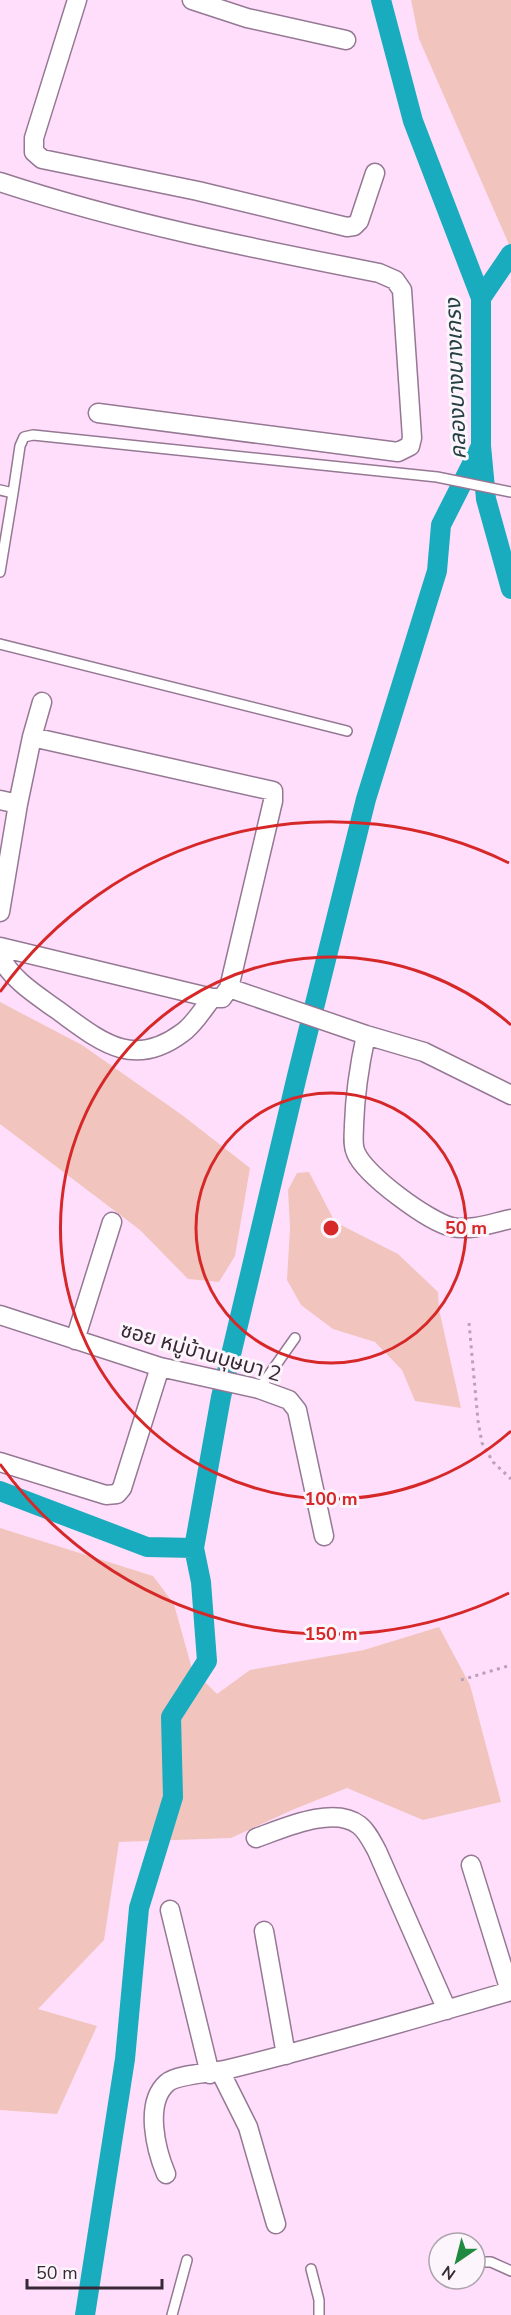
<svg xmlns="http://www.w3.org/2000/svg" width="511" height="2315" font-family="'Nunito Sans','Noto Sans Thai',sans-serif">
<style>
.green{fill:#f1c5bd}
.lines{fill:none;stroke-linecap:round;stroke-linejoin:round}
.canal{stroke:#19abbe;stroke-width:20}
.lane-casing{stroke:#957893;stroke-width:12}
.street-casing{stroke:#957893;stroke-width:21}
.path{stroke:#baa0b8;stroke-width:3;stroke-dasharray:3 4.5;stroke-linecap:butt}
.lane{stroke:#fff;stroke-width:9}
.street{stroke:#fff;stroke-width:18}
.ring{fill:none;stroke:#d62828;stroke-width:3}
.labels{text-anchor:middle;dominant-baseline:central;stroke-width:6;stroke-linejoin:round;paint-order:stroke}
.street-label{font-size:21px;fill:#362935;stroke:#fcf5fb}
.water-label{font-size:22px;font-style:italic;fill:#244044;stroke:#fcf5fb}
.centre{fill:#d62828;stroke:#fcf5fb;stroke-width:3}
.ring-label{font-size:18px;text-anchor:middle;font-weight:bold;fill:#d62828;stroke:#fcf5fb;stroke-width:6;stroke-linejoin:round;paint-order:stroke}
</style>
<rect width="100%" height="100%" fill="#ffdefc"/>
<path class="green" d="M411 0H511V249L419 39Z
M0 1002 82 1045 182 1115 250 1168 235 1256 219 1282 188 1279 140 1230 0 1124Z
M309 1172 335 1222 398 1254 438 1292 439 1309 461 1408 415 1401 402 1370 375 1342 333 1329 301 1305 287 1280 290 1228 288 1190 297 1173Z
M0 1528 153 1576 174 1604 192 1669 217 1694 250 1670 364 1650 439 1627 470 1685 501 1802 423 1820 347 1788 292 1810 231 1838 119 1842 104 1940 38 2009 97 2026 57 2114 0 2110Z"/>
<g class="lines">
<path class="canal" d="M381 0 413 121 481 298V446L486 499 511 589
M481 298 511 254
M0 1491 147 1547 194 1548
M85 2315 125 2059 139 1908 173 1797 171 1717 207 1661 201 1582 194 1548 221 1397 297 1076 366 799 437 571 441 525 481 446"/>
<defs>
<path id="lane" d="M0 490 13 493 20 446 24 437 33 435 437 477 511 492
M0 572 13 493
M0 644 347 731
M259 1389 295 1338
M475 2262H491L511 2271
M311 2269 319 2300V2315
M172 2315 187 2260"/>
<path id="street" d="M77 0 34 138V152L42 159 198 191 347 227 354 226 359 221 375 173
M192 0 247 18 346 40
M0 182C124 223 251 248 379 273L395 280 402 290 412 438 410 446 398 452 98 413
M0 800 18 804 0 912
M18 804 32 737 42 702
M0 947 212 998H222L229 988 273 801V791L32 737
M0 956C11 979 35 994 56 1009 98 1039 131 1071 182 1033 194 1025 203 1009 212 998
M229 988 366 1035C359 1067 355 1092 354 1125 354 1134 352 1145 356 1153 365 1175 429 1222 452 1227 472 1231 492 1223 511 1219
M366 1035 424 1052 511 1095
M0 1315 160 1367 259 1389 289 1400 297 1410 324 1536
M75 1340 112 1222
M0 1462 106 1495 117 1494 122 1488 160 1367
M256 1838C282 1829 333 1805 359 1825 367 1831 372 1842 377 1851L447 2010
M471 1865 510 1991
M170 1910 210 2074
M264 1931 286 2055
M220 2071 248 2127 276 2224
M166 2174C156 2150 144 2103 167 2083 177 2074 214 2073 229 2069 324 2046 417 2018 511 1991"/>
</defs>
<use href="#lane" class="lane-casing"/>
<use href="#street" class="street-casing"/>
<path class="path" d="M469 1323 478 1421 482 1443 493 1462 511 1479
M461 1680 511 1665"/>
<use href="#lane" class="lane"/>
<use href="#street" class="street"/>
</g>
<g class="ring">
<circle cx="331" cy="1228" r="135"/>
<path d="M511 1431A271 271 0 1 1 511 1025"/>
<path d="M509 1593A406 406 0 0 1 0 1464M0 992A406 406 0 0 1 509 863"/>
</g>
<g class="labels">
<g class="street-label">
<text transform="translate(201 1352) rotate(16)">ซอย หมู่บ้านบุษบา 2</text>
</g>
<g class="water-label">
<text transform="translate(456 379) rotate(-92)">คลองบางนางเกรง</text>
</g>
</g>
<circle cx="331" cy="1228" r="9" class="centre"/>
<g class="ring-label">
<text x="466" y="1234">50 m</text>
<text x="331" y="1505">100 m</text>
<text x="331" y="1640">150 m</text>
</g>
<g transform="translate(457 2261) rotate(215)"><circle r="28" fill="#fcf5fb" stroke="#ada3ac" stroke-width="1.5"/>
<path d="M0-4.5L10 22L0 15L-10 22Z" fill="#208a41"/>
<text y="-9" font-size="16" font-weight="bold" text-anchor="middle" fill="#362935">N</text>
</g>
<path d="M27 2279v9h135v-9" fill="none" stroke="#362935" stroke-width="3"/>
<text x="36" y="2279" font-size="18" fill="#362935" stroke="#fcf5fb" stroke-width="4.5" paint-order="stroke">50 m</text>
</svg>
